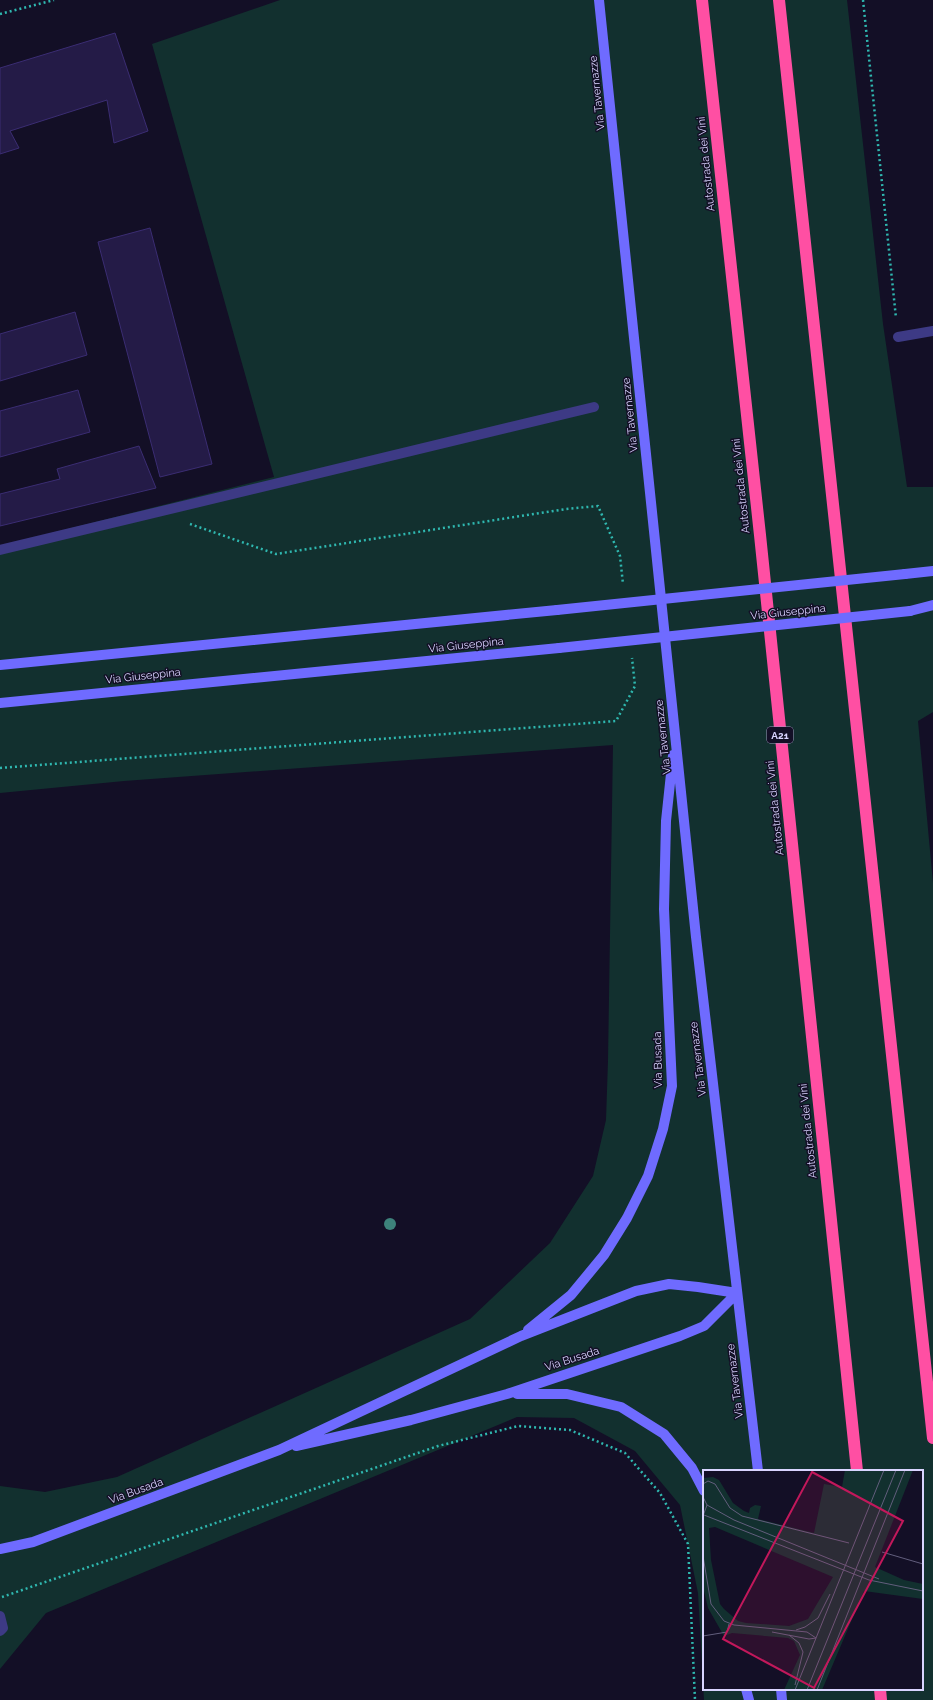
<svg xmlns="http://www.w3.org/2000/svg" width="933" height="1700" font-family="Raleway,sans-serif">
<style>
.green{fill:#12302f;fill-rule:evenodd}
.building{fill:#241b47;stroke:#3b2d73}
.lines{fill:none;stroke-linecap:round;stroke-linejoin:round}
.path{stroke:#2fb8b0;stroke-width:2.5;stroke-dasharray:2 3;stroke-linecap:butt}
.lane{stroke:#3d3a85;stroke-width:10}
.street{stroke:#3d3a85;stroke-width:10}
.secondary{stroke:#6f6bff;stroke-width:10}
.highway{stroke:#ff4fa3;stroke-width:12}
.secondary-bridge{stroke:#6f6bff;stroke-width:10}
.tree{fill:#3d827b}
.labels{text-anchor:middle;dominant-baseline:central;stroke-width:3;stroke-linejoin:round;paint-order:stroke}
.shield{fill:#130f26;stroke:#9e99be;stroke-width:1}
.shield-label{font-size:10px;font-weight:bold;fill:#d9d4ff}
.street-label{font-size:11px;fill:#d9d4ff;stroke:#130f26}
.inset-road{fill:none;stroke:#625e7d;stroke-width:1}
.view{fill:#c2185b;fill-opacity:0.15;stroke:#c2185b;stroke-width:2}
.inset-edge{fill:none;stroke:#d9d4ff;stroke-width:2}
</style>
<rect width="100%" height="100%" fill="#130f26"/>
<path class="green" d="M280 0H847L883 324 907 487H933V712L918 721 933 883V1700H704L698 1593 680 1505 635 1451 574 1418 517 1417 46 1613 0 1669V1486L45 1492 117 1477 470 1319 550 1243 593 1176 606 1120 608 1061 613 745 124 781 0 793V546L274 477 152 44ZM704 1471H922V1689H704Z"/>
<path class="building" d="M115 33 148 131 114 143 107 100 10 131 19 148 0 154V68Z
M150 228 212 464 160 477 98 242Z
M75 312 87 355 0 381V334Z
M78 390 90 432 0 457V411Z
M139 446 156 488 0 526V494L60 479 57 469Z"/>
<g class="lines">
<path class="path" d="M863 0 896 318
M0 14 54 0
M190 524 276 554 566 509 598 506 620 556 623 584
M0 768 616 721 635 686 632 658
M2 1597 438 1446 518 1426 570 1430 625 1453 660 1493 688 1544 695 1700"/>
<path class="lane" d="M0 1616 3 1628 0 1631"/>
<path class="street" d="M898 337 933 331
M0 550 594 407"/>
<path class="secondary" d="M599 0 696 937 758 1471
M905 574 933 571
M910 611 933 605
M0 665 557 610
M0 703 559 648
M528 1330 571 1295 604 1255 627 1218 648 1176 663 1129 672 1086 664 909 666 821 673 755
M517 1394H567L621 1407 664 1434 692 1468 704 1491
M296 1446 411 1420 507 1394 680 1336 704 1326 737 1293
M0 1549 33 1542 279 1450 521 1336 636 1291 669 1284 698 1287 737 1293
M746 1689 749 1700
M781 1689 782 1700"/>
<path class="highway" d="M702 0 760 535 857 1471
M779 0 933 1438
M880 1689 881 1700"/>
<path class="secondary-bridge" d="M557 610 905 574
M559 648 910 611"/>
</g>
<circle class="tree" cx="390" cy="1224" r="6"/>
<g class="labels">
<rect class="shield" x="767" y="727" width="26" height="16" rx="3"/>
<g class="shield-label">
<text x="780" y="735">A21</text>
</g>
<g class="street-label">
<text transform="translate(597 93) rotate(-96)">Via Tavernazze</text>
<text transform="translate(706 164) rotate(-96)">Autostrada dei Vini</text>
<text transform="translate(630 415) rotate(-96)">Via Tavernazze</text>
<text transform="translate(741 486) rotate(-96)">Autostrada dei Vini</text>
<text transform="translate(788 612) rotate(-6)">Via Giuseppina</text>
<text transform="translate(466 645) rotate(-6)">Via Giuseppina</text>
<text transform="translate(143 676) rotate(-6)">Via Giuseppina</text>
<text transform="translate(663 737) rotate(-96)">Via Tavernazze</text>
<text transform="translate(775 808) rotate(-96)">Autostrada dei Vini</text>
<text transform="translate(698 1059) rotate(-97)">Via Tavernazze</text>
<text transform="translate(658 1060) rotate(-91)">Via Busada</text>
<text transform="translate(808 1131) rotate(-96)">Autostrada dei Vini</text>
<text transform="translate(572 1359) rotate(-18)">Via Busada</text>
<text transform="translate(735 1381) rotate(-97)">Via Tavernazze</text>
<text transform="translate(136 1491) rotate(-20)">Via Busada</text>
</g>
</g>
<g transform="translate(703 1470)">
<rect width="220" height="220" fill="#130f26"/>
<path d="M142 0H210L172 97 201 110 220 114V129L161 121 119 220H81L97 185 91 171 85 168 29 163 21 166 5 138 0 117V8L10 7 16 10 30 33 41 41 46 43 47 38 52 35 58 36 55 49 111 63 121 14 139 17ZM12 57 130 107 105 149 86 156 43 153 35 151 21 139 17 134 8 90 6 58Z" fill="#12302f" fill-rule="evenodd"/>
<path class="inset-road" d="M0 14 5 11 12 14 27 38 39 46 146 73M0 27 4 35 0 46M4 35 31 50 176 109M1 45 166 110 220 121M179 82 220 94M0 86 8 134 21 151 31 155 104 162 113 168M93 160 102 157 115 148 127 124M69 162 106 169 113 168M86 165 96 173 100 182 92 215M0 166 24 162 26 154M92 220 181 0M104 220 193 0M114 220 202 0"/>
<path class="view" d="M109 2 200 51 111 218 20 169Z"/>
<rect width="220" height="220" class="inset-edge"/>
</g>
</svg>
